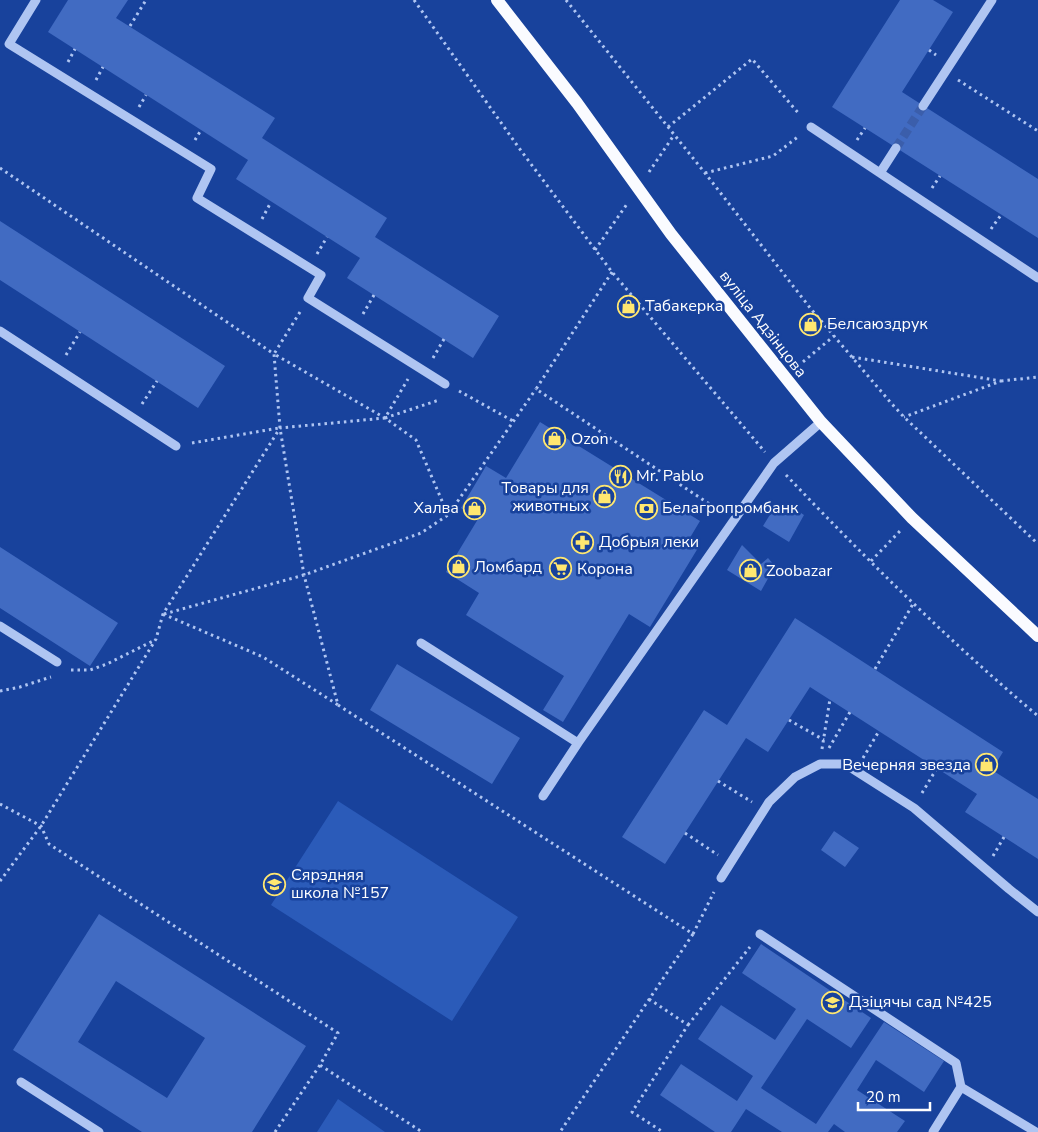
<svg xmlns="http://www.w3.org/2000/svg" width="1038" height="1132" font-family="'Nunito Sans',sans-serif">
  <rect width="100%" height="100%" fill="#18429c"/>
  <path fill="#2b5bb9" d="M338 801 518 917 452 1021 271 905Z
    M338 1099 385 1132H317Z"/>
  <path fill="#416bc2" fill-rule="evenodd" d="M68 0H128L116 18 275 118 262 138 387 218 375 237 499 316 473 358 347 278 360 258 236 179 248 160 48 32Z
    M900 0H933L953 12 902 92 1038 179V238L832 107Z
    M0 221 225 366 198 408 0 280Z
    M540 422 700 521 688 541 698 548 650 627 629 614 563 722 543 710 564 676 466 615 479 593 446 572 478 519 461 508 486 466 506 478Z
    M781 506 792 507 804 515 789 542 763 526 771 513Z
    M742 545 761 564 768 558 775 566 761 591 727 570Z
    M0 547 118 623 90 666 0 608Z
    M795 618 1003 752 992 770 1038 799V859L965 812 977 794 810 687 768 752 746 738 665 864 622 837 704 710 727 725Z
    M397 664 520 738 492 784 370 710Z
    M834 831 859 848 845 867 821 850Z
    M99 914 306 1046 252 1132H142L13 1050ZM116 981 205 1038 167 1098 78 1042Z
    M761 944 871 1018 851 1048 807 1019 761 1088 816 1124 884 1022 944 1061 924 1092 876 1060 857 1090 905 1121 897 1132H845L834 1124 828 1132H782L746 1109 731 1132H715L660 1095 681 1064 737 1101 753 1076 698 1039 721 1005 775 1040 796 1009 742 973Z"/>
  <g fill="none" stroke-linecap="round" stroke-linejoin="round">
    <path stroke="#3b5eab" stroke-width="9" stroke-dasharray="9 4.5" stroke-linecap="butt" d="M896 148 923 106"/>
    <path stroke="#afc5f2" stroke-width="3" stroke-dasharray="2.5 4" stroke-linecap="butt" d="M414 0 519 148 612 272 765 452
      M566 0 705 173 811 309 891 403 904 417 1038 544
      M130 26 146 0
      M929 50 936 55
      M68 62 75 49
      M96 80 103 67
      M958 80 1038 131
      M139 107 146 95
      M668 127 752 59 800 115
      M195 140 201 130
      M857 140 865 128
      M0 168 274 354 280 428 304 575 338 705 263 657 163 614
      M649 172 674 135
      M705 173 773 156 799 136
      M932 188 940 176
      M262 219 271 202
      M991 229 1001 215
      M595 250 627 204
      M317 254 327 237
      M612 272 536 389 720 511
      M300 312 274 354 385 418 416 440 448 515
      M363 314 374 295
      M66 355 80 332
      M852 357 1001 381 904 417
      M433 358 444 339
      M798 366 834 336
      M1001 381 1038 377
      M459 391 513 421
      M142 404 157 381
      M385 418 439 400
      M192 443 279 428
      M786 475C866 559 949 641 1038 716
      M871 561 900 531
      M164 614 304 575 421 533 448 515 536 389
      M875 669 913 604
      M71 670H90L107 664 155 640
      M0 691 20 687 51 677
      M338 705 693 934 560 1132
      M789 720 824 740
      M829 748 850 712
      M822 749 830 699
      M863 758 879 731
      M718 781 752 802
      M922 793 937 768
      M0 804 41 826 49 844 338 1033 320 1065 422 1132
      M685 833 718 855
      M993 856 1004 837
      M0 881 41 826 156 639 163 614 280 428 385 418 408 379
      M693 934 714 892
      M649 999 688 1025 632 1112 663 1132
      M688 1025 750 947
      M275 1132 320 1065"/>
    <path stroke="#afc5f2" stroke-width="9" d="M36 0 9 44 211 169 197 198 321 275 308 298 445 384
      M923 106 992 0
      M811 127 880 173
      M896 148 880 173 1038 278
      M0 331 176 446
      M0 626 57 662
      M421 643 578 743 774 463 821 422
      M543 796 578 743
      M721 878 769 802 795 777 820 764H845L914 808 1009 889 1038 912
      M760 934 956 1063 961 1087 933 1132
      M21 1082 99 1132
      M961 1087 1036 1132"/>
    <path stroke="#fafbff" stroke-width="12" d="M497 0 577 103 671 234 821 422 912 518 1038 636"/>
  </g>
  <defs>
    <symbol id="shop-ring" viewBox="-11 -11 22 22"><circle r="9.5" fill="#18429c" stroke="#ffe770" stroke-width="1.5"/><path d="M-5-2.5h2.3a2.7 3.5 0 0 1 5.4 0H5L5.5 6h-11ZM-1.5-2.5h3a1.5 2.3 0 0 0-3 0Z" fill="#ffe770"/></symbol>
    <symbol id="restaurant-ring" viewBox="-11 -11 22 22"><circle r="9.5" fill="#18429c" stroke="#ffe770" stroke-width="1.5"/><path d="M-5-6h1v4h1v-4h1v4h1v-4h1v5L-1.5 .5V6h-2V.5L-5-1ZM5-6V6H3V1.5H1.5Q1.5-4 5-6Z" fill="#ffe770"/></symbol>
    <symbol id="bank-ring" viewBox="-11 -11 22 22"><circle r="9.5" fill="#18429c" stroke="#ffe770" stroke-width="1.5"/><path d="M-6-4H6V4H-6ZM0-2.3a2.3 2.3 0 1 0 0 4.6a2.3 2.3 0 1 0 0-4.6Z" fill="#ffe770"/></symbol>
    <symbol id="pharmacy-ring" viewBox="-11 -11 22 22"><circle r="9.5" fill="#18429c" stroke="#ffe770" stroke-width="1.5"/><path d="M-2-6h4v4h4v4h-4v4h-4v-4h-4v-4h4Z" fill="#ffe770"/></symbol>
    <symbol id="supermarket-ring" viewBox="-11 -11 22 22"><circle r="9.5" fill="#18429c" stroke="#ffe770" stroke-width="1.5"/><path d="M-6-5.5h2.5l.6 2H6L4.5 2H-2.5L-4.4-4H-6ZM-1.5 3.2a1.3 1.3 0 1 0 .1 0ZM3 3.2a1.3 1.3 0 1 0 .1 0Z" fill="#ffe770"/></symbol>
    <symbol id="school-ring" viewBox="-11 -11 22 22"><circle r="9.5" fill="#18429c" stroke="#ffe770" stroke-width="1.5"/><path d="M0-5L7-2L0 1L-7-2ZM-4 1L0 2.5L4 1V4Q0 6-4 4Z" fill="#ffe770"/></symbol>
  </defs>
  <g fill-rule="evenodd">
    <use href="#shop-ring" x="616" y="294" width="25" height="25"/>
    <use href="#shop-ring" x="798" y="312" width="25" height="25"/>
    <use href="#shop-ring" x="542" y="426" width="25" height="25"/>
    <use href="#restaurant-ring" x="608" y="464" width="25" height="25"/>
    <use href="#shop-ring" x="592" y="484" width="25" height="25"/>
    <use href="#shop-ring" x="462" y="496" width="25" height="25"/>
    <use href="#bank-ring" x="634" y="496" width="25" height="25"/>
    <use href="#pharmacy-ring" x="570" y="530" width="25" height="25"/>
    <use href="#shop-ring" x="446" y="554" width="25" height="25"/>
    <use href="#supermarket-ring" x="548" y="556" width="25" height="25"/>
    <use href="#shop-ring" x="738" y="558" width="25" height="25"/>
    <use href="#shop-ring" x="974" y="752" width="25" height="25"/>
    <use href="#school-ring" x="262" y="872" width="25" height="25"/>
    <use href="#school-ring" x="820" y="990" width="25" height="25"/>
  </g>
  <g text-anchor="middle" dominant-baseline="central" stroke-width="5" stroke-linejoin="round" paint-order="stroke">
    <g font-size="16" fill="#fff" stroke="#18429c" text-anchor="start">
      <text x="645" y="306">Табакерка</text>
      <text x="827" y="324">Белсаюздрук</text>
      <text x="571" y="439">Ozon</text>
      <text x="636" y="476">Mr. Pablo</text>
      <text x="589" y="488" text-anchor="end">Товары для<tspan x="589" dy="18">животных</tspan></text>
      <text x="459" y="508" text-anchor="end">Халва</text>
      <text x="662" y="508">Белагропромбанк</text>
      <text x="599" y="542">Добрыя леки</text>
      <text x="474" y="567">Ломбард</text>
      <text x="577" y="569">Корона</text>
      <text x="766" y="571">Zoobazar</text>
      <text x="971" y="765" text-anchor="end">Вечерняя звезда</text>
      <text x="291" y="875">Сярэдняя<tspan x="291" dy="18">школа №157</tspan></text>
      <text x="849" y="1002">Дзіцячы сад №425</text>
    </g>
    <g font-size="16" fill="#fff" stroke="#18429c">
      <text transform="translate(763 324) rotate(52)">вуліца Адзінцова</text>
    </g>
  </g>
  <path d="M858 1102v8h72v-8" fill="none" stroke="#ffffff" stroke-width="2.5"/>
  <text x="866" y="1102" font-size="15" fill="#ffffff" stroke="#18429c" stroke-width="4" paint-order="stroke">20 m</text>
</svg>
